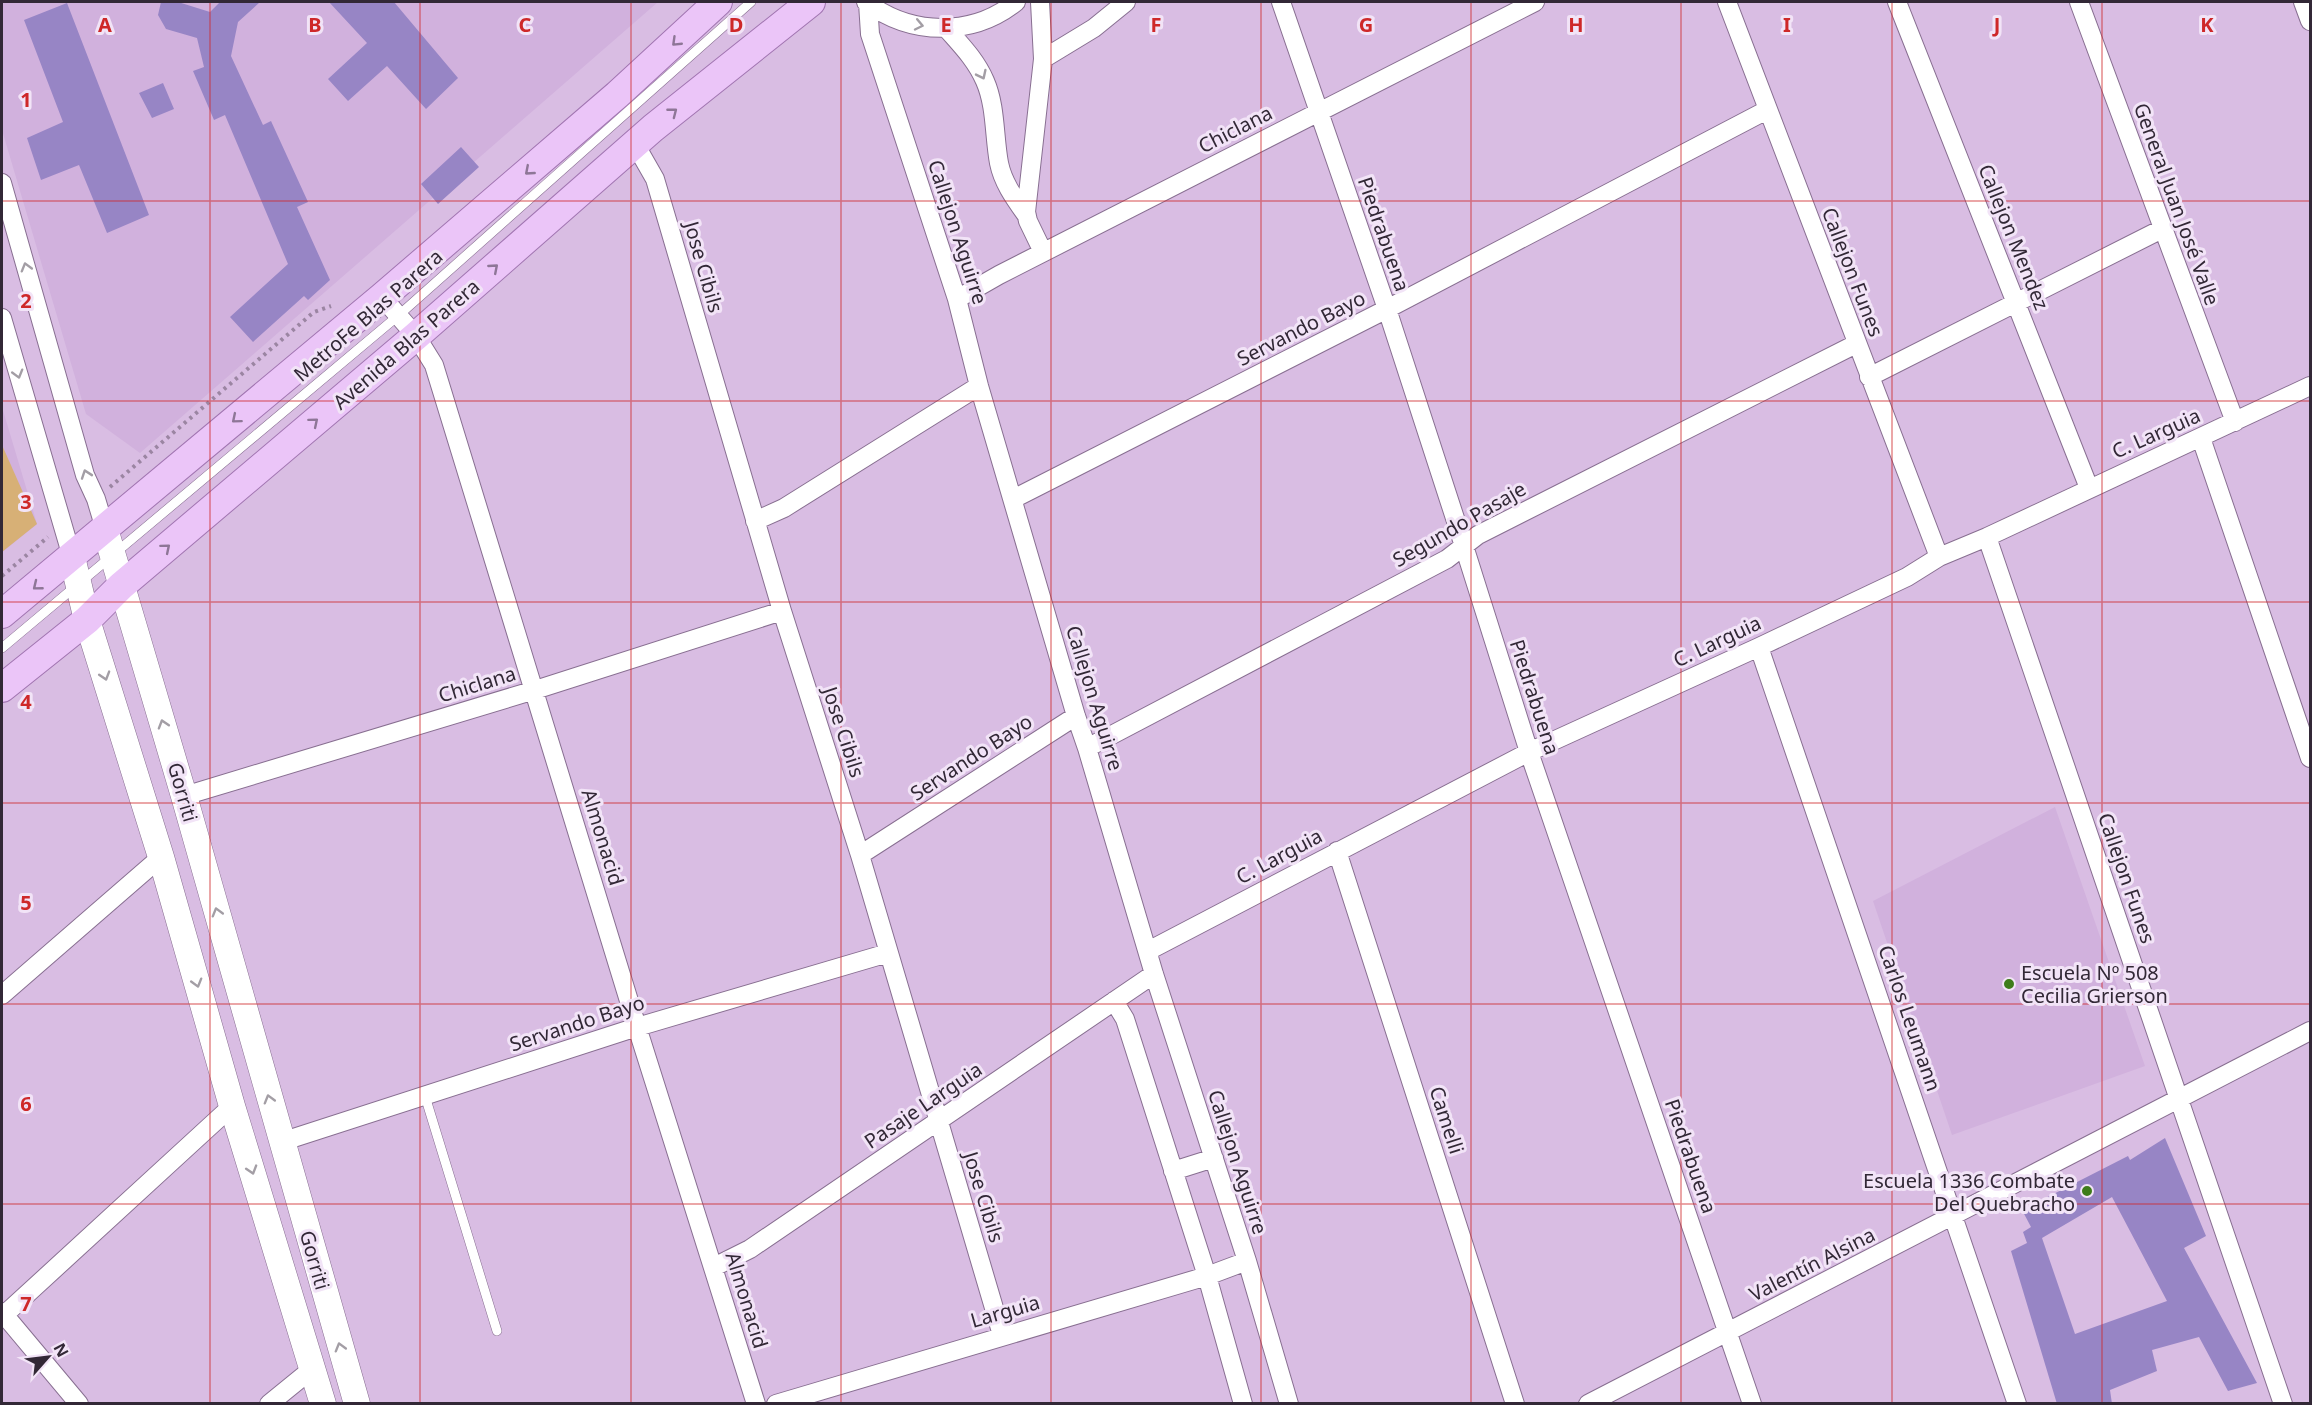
<svg xmlns="http://www.w3.org/2000/svg" width="2312" height="1405" font-family="'Noto Sans',sans-serif">
  <rect width="100%" height="100%" fill="#d9bde3"/>
  <path fill="#d1b1dd" d="M2 2H658L140 453 86 414 2 130Z
    M2 407 37 524 2 552Z
    M2055 807 2145 1066 1952 1135 1873 901Z"/>
  <path fill="#d7b076" d="M2 445 37 524 2 552Z"/>
  <path fill="#9785c5" fill-rule="evenodd" d="M161 2H178L210 12 220 2H260L238 22 231 56 263 125 271 121 308 202 297 207 330 280 308 300 304 296 253 342 230 317 288 264 225 115 214 120 193 71 204 67 197 38 166 29 158 15Z
    M329 2H394L458 78 426 109 387 66 348 101 328 79 367 43Z
    M67 3 149 215 107 233 79 165 41 180 27 138 63 122 24 20Z
    M163 83 174 109 152 118 139 93Z
    M461 147 479 167 438 204 421 184Z
    M2165 1138 2206 1236 2184 1248 2257 1383 2228 1391 2199 1337 2152 1350 2157 1371 2110 1390 2112 1404H2057L2011 1251 2027 1243 2023 1232 2031 1227 2022 1210 2128 1156 2130 1160ZM2112 1197 2167 1301 2075 1334 2042 1238Z"/>
  <g fill="none" stroke-linecap="round" stroke-linejoin="round">
    <defs>
      <path id="lane" d="M2 648 399 315 751 2
        M425 1096 497 1331"/>
      <path id="street" d="M866 2C911 36 972 37 1016 2
        M1040 2 1043 59 1026 212 1028 221 1043 252
        M1281 2 1387 309 1464 546 1529 752 1752 1404
        M1727 2 1939 557
        M1897 2 2089 488
        M2079 2 2235 422
        M2303 2 2310 21
        M868 3 870 34 957 299 979 386 1076 716 1087 748 1154 974 1247 1261 1289 1404
        M947 29C961 45 976 60 985 81 996 106 994 136 999 163 1003 183 1015 199 1027 216
        M1043 59 1094 28 1126 2
        M635 144 655 179 782 611 860 855 1002 1335
        M2 183 85 475 96 499 105 529
        M382 297 416 336 434 365 637 1027 756 1404
        M957 299 999 275 1535 2
        M2 318 72 557
        M1869 377 2162 229
        M2201 438 2310 758
        M1013 499 1387 309 1767 110
        M755 521 784 508 979 386
        M1987 537 2283 1404
        M1759 647 2017 1404
        M1087 748 1447 559 1478 535 1856 344
        M184 796 535 690 782 611
        M1337 851 1515 1404
        M860 855 1076 716
        M1148 951 1529 752 1759 647 1907 577 1939 557 1987 537 2310 386
        M2 995 161 857
        M1114 1001 1125 1019 1207 1276 1243 1404
        M281 1142 637 1027 888 953
        M1173 1171 1214 1158
        M714 1267 750 1249 1154 974
        M2 1312 79 1404
        M2 1317 232 1106
        M269 1404 312 1369
        M776 1404 1207 1276 1247 1261
        M1588 1404 2310 1031"/>
      <path id="secondary" d="M105 529 184 796 357 1404
        M72 557 87 620 161 857 232 1106 323 1404"/>
      <path id="primary" d="M2 614 382 297 617 95 718 2
        M2 688 87 620 121 586 416 336 653 128 811 2"/>
    </defs>
    <use href="#lane" stroke="#886f91" stroke-width="10"/>
    <use href="#street" stroke="#886f91" stroke-width="20"/>
    <use href="#secondary" stroke="#886f91" stroke-width="27"/>
    <use href="#primary" stroke="#a175b1" stroke-width="30"/>
    <path stroke="#9b85a2" stroke-width="4" stroke-dasharray="3 4.5" stroke-linecap="butt" d="M110 487 314 312 331 306
      M2 576 48 537"/>
    <use href="#lane" stroke="#fff" stroke-width="9"/>
    <use href="#street" stroke="#fff" stroke-width="18"/>
    <use href="#secondary" stroke="#fff" stroke-width="26"/>
    <use href="#primary" stroke="#ebc5f8" stroke-width="28"/>
  </g>
  <defs><path id="oneway-chevron" d="M-2-3.5L2.5 0L-2 3.5" fill="none" stroke-width="1.6" stroke-linecap="round" stroke-linejoin="round" transform="scale(1.5)"/></defs>
  <g stroke="#a39ea5">
    <use href="#oneway-chevron" transform="translate(919 25) rotate(12)"/>
    <use href="#oneway-chevron" transform="translate(982 75) rotate(64)"/>
    <use href="#oneway-chevron" transform="translate(26 267) rotate(-106)"/>
    <use href="#oneway-chevron" transform="translate(18 374) rotate(74)"/>
    <use href="#oneway-chevron" transform="translate(86 474) rotate(-109)"/>
    <use href="#oneway-chevron" transform="translate(105 676) rotate(73)"/>
    <use href="#oneway-chevron" transform="translate(163 724) rotate(-107)"/>
    <use href="#oneway-chevron" transform="translate(217 912) rotate(-106)"/>
    <use href="#oneway-chevron" transform="translate(197 983) rotate(74)"/>
    <use href="#oneway-chevron" transform="translate(269 1099) rotate(-106)"/>
    <use href="#oneway-chevron" transform="translate(252 1170) rotate(73)"/>
    <use href="#oneway-chevron" transform="translate(340 1347) rotate(-106)"/>
  </g>
  <g stroke="#8e7697">
    <use href="#oneway-chevron" transform="translate(676 42) rotate(136)"/>
    <use href="#oneway-chevron" transform="translate(673 112) rotate(-38)"/>
    <use href="#oneway-chevron" transform="translate(529 171) rotate(139)"/>
    <use href="#oneway-chevron" transform="translate(494 268) rotate(-41)"/>
    <use href="#oneway-chevron" transform="translate(236 419) rotate(140)"/>
    <use href="#oneway-chevron" transform="translate(314 422) rotate(-40)"/>
    <use href="#oneway-chevron" transform="translate(166 548) rotate(-40)"/>
    <use href="#oneway-chevron" transform="translate(37 586) rotate(141)"/>
  </g>
  <path fill="none" stroke="#ce2829" stroke-width="1.5" stroke-opacity="0.55" d="M210 2V1404M420 2V1404M631 2V1404M841 2V1404M1051 2V1404M1261 2V1404M1471 2V1404M1681 2V1404M1892 2V1404M2102 2V1404M2 201H2310M2 401H2310M2 602H2310M2 803H2310M2 1004H2310M2 1204H2310"/>
  <g fill="#3e7c1a" stroke="#f2e4f7" stroke-width="2">
    <circle cx="2009" cy="984" r="6"/>
    <circle cx="2087" cy="1191" r="6"/>
  </g>
  <g text-anchor="middle" dominant-baseline="central" stroke-width="6" stroke-linejoin="round" paint-order="stroke">
    <g font-size="20" fill="#322836" stroke="#f2e4f7">
      <text transform="translate(1235 129) rotate(-27)">Chiclana</text>
      <text transform="translate(2177 204) rotate(70)">General Juan José Valle</text>
      <text transform="translate(958 232) rotate(72)">Callejon Aguirre</text>
      <text transform="translate(1384 234) rotate(71)">Piedrabuena</text>
      <text transform="translate(2014 237) rotate(68)">Callejon Mendez</text>
      <text transform="translate(704 267) rotate(74)">Jose Cibils</text>
      <text transform="translate(1853 272) rotate(69)">Callejon Funes</text>
      <text transform="translate(368 315) rotate(-41)">MetroFe Blas Parera</text>
      <text transform="translate(1301 328) rotate(-27)">Servando Bayo</text>
      <text transform="translate(406 344) rotate(-41)">Avenida Blas Parera</text>
      <text transform="translate(2156 433) rotate(-24)">C. Larguia</text>
      <text transform="translate(1459 524) rotate(-30)">Segundo Pasaje</text>
      <text transform="translate(1717 641) rotate(-25)">C. Larguia</text>
      <text transform="translate(477 684) rotate(-17)">Chiclana</text>
      <text transform="translate(1535 697) rotate(72)">Piedrabuena</text>
      <text transform="translate(1095 698) rotate(73)">Callejon Aguirre</text>
      <text transform="translate(844 732) rotate(72)">Jose Cibils</text>
      <text transform="translate(971 757) rotate(-33)">Servando Bayo</text>
      <text transform="translate(183 792) rotate(74)">Gorriti</text>
      <text transform="translate(603 837) rotate(73)">Almonacid</text>
      <text transform="translate(1279 856) rotate(-28)">C. Larguia</text>
      <text transform="translate(2127 878) rotate(71)">Callejon Funes</text>
      <text transform="translate(1910 1018) rotate(71)">Carlos Leumann</text>
      <text transform="translate(577 1023) rotate(-18)">Servando Bayo</text>
      <text transform="translate(923 1105) rotate(-34)">Pasaje Larguia</text>
      <text transform="translate(1447 1120) rotate(72)">Camelli</text>
      <text transform="translate(1691 1156) rotate(71)">Piedrabuena</text>
      <text transform="translate(1238 1162) rotate(72)">Callejon Aguirre</text>
      <text transform="translate(984 1197) rotate(73)">Jose Cibils</text>
      <text transform="translate(315 1260) rotate(74)">Gorriti</text>
      <text transform="translate(1812 1264) rotate(-27)">Valentín Alsina</text>
      <text transform="translate(747 1300) rotate(73)">Almonacid</text>
      <text transform="translate(1005 1311) rotate(-16)">Larguia</text>
    </g>
    <g font-size="20" fill="#322836" stroke="#f2e4f7" text-anchor="start">
      <text x="2021" y="972">Escuela Nº 508<tspan x="2021" dy="23">Cecilia Grierson</tspan></text>
      <text x="2075" y="1180" text-anchor="end">Escuela 1336 Combate<tspan x="2075" dy="23">Del Quebracho</tspan></text>
    </g>
  </g>
  <g font-size="20" text-anchor="middle" font-weight="bold" fill="#ce2829" stroke="#f2e4f7" stroke-width="6" stroke-linejoin="round" paint-order="stroke">
    <text x="105" y="32">A</text>
    <text x="315" y="32">B</text>
    <text x="525" y="32">C</text>
    <text x="736" y="32">D</text>
    <text x="946" y="32">E</text>
    <text x="1156" y="32">F</text>
    <text x="1366" y="32">G</text>
    <text x="1576" y="32">H</text>
    <text x="1787" y="32">I</text>
    <text x="1997" y="32">J</text>
    <text x="2207" y="32">K</text>
    <text x="26" y="107">1</text>
    <text x="26" y="308">2</text>
    <text x="26" y="509">3</text>
    <text x="26" y="709">4</text>
    <text x="26" y="910">5</text>
    <text x="26" y="1111">6</text>
    <text x="26" y="1311">7</text>
  </g>
  <rect width="2312" height="1405" fill="none" stroke="#322836" stroke-width="6"/>
  <g transform="translate(48 1357) rotate(62)" stroke="#f2e4f7" stroke-width="4.5" paint-order="stroke">
  <path d="M0-4.5L10 22L0 15L-10 22Z" fill="#322836"/>
  <text y="-9" font-size="16" font-weight="bold" text-anchor="middle" fill="#322836">N</text>
  </g>
</svg>
